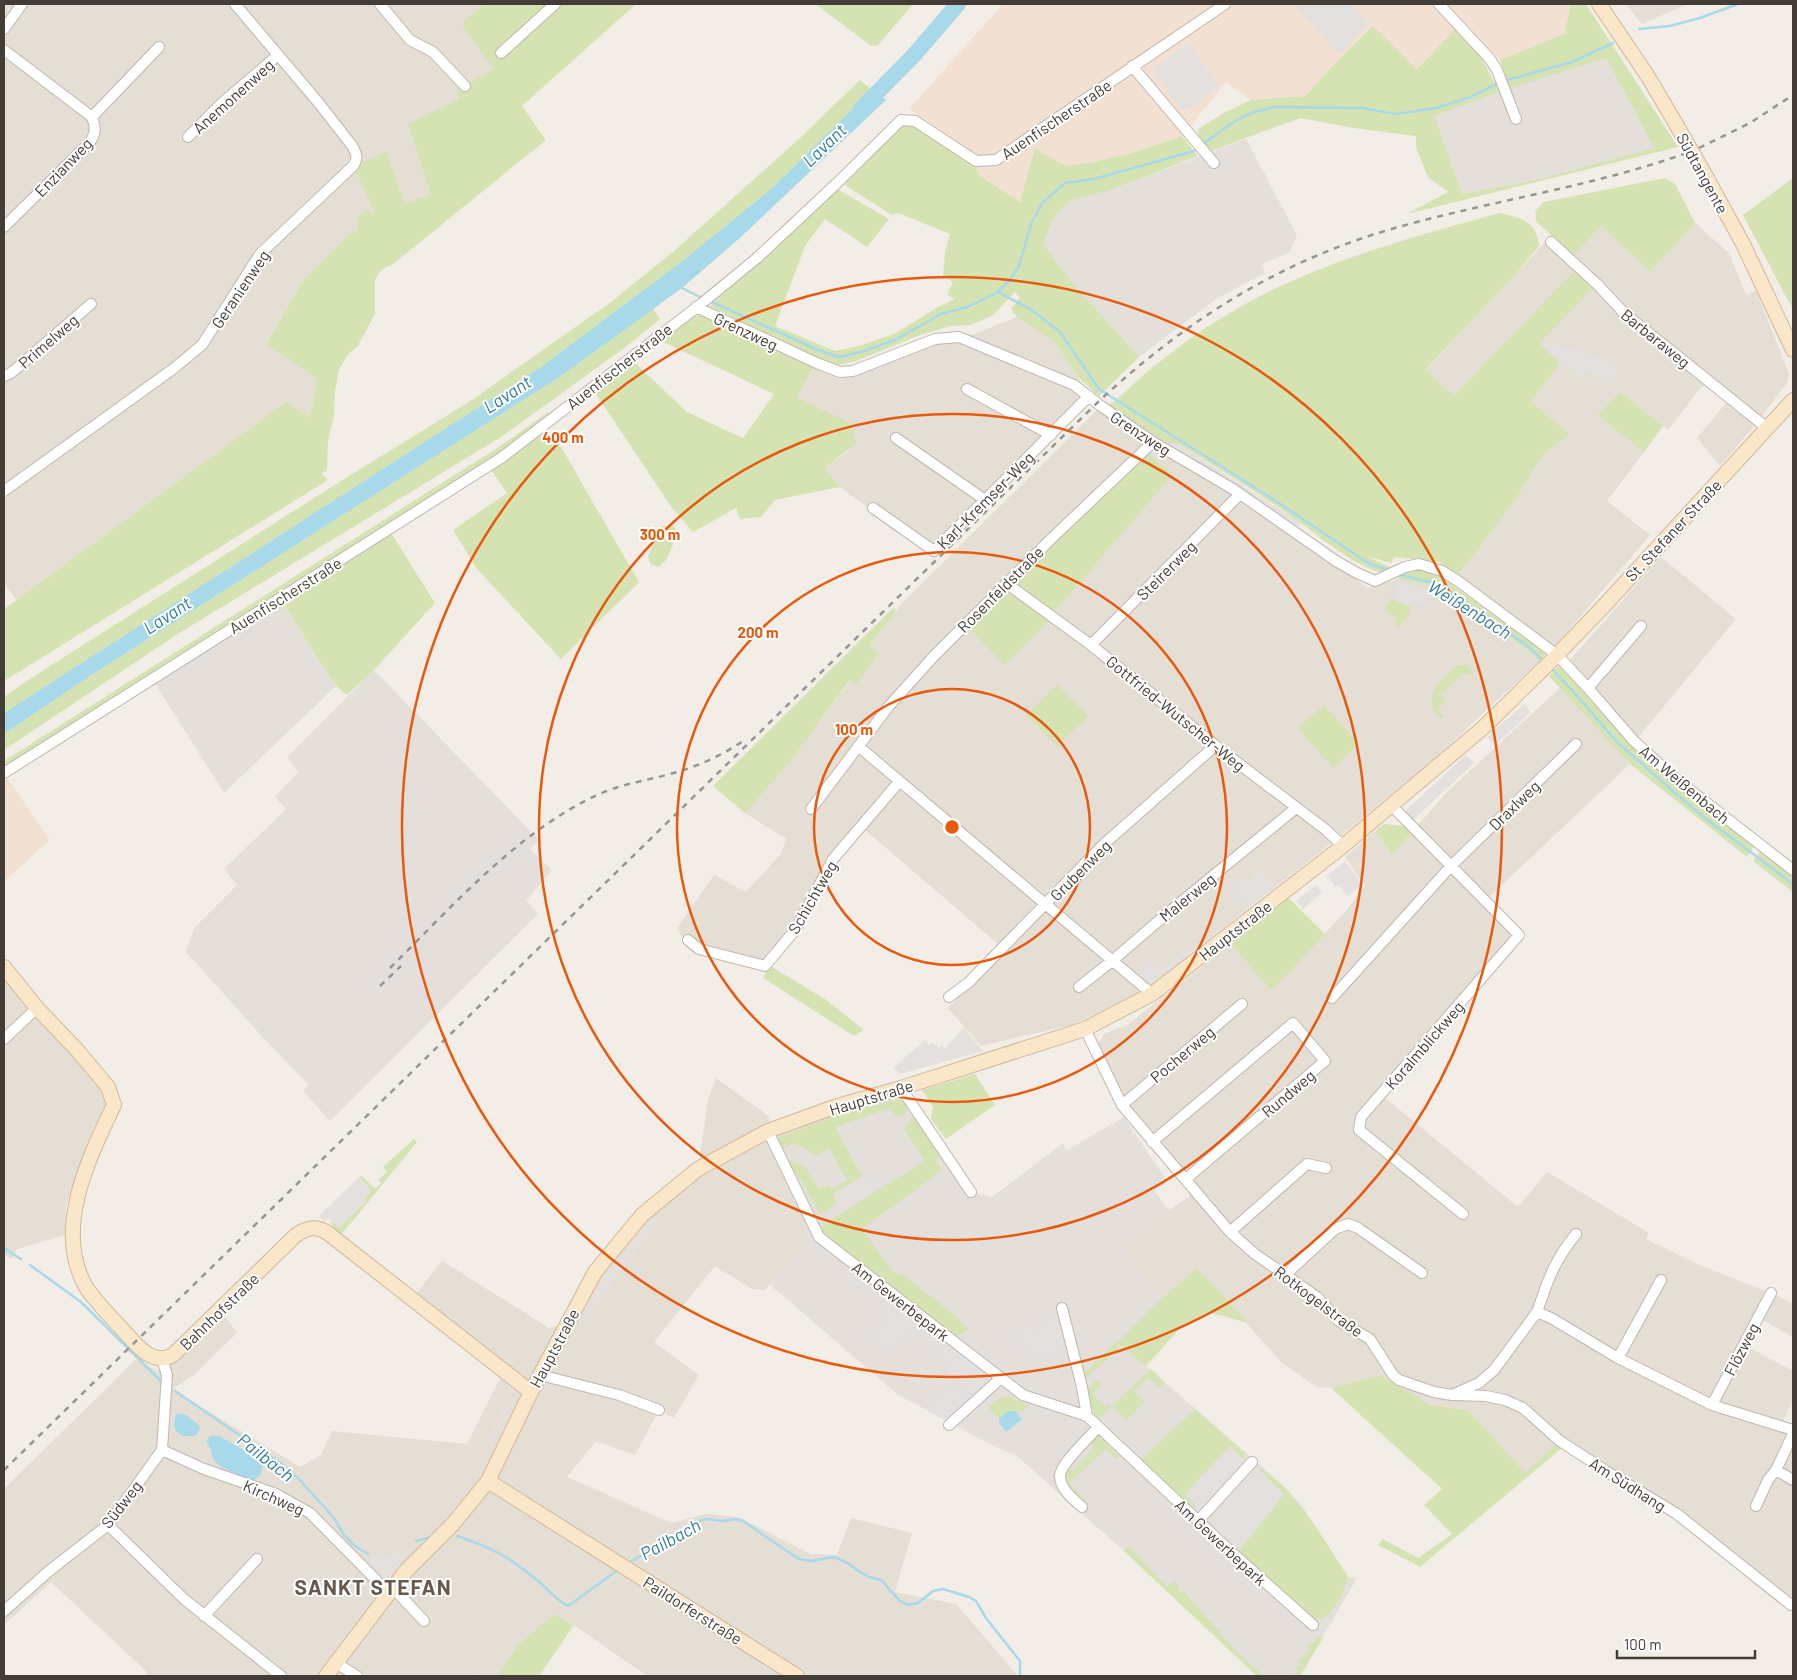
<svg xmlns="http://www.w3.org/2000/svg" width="1797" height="1680" font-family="Barlow,sans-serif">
  <rect width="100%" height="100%" fill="#f2ede6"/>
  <path fill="#e5ded5" d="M4 4H484L461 24 495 69 483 75 459 99 409 124 432 195 377 215 358 239 354 231 302 282 266 343 317 379 310 417 286 402 16 600 4 583Z
    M1626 4H1688L1642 24Z
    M1695 223 1729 253 1746 295 1756 291 1789 373 1787 383 1755 425 1720 466 1697 438 1727 402 1708 385 1701 387 1668 430 1620 392 1597 415 1644 452 1607 501 1650 535 1555 646 1519 623 1458 575 1514 502 1544 454 1570 434 1531 402 1560 363 1522 326 1455 395 1442 387 1426 370 1551 236 1573 255 1601 224 1650 272Z
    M1017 317 1053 340 1079 378 1085 397 934 545 922 547 840 487 825 468 848 451 797 398 813 367 840 378 943 341 972 335Z
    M1097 410 1242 499 1368 588 1399 579 1433 586 1526 649 1539 661 1433 760 1339 837 1142 991 1075 1024 981 1046 948 1008 1005 950 858 824 794 927 765 962 684 940 677 928 714 875 746 892 781 854 786 839 745 813 789 763 811 733 851 680 870 647 901 604Z
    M1661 557 1736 619 1636 740 1570 660Z
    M1561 687 1630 764 1488 898 1525 934 1384 1097 1518 1207 1547 1172 1649 1233 1646 1239 1697 1264 1771 1293 1793 1304V1337L1762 1320 1748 1347 1793 1371V1400L1783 1421 1793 1425V1606L1790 1611 1675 1517 1558 1444 1525 1473 1468 1410 1430 1405 1380 1375 1331 1388 1317 1387 1282 1363 1197 1268 1160 1300 1122 1244 1198 1190 1128 1106 1098 1044 1104 1034 1127 1025 1231 944 1271 991 1345 912 1365 886 1345 857 1375 831 1392 855 1446 793Z
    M4 977 98 1084 107 1100V1109L66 1204 65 1235 17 1249 12 1259 4 1255Z
    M716 1078 770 1117 768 1131 814 1235 765 1290 752 1289 715 1266 654 1342 699 1375 674 1418 659 1410 635 1455 596 1441 567 1477 671 1523 706 1514 738 1517 811 1554 837 1555 851 1518 912 1533 895 1592 956 1604 1018 1676H647L574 1625 554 1614 518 1645 498 1676H479L477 1674 475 1676H147V1672L51 1582 4 1625V1489L136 1359 158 1371 226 1317 237 1333 194 1375 175 1387V1391L300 1467 321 1455 332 1431 467 1444 500 1378 408 1304 442 1261 549 1328 567 1324 642 1215 698 1169 708 1099Z"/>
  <path fill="#f2e0d3" d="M1003 4H1571L1564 34 1500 60 1463 21 1417 69 1372 26 1342 56 1305 96 1251 100 1226 82 1182 136 1128 154 1093 162 1065 166 1020 202 980 176 975 166 977 155 909 109Z
    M7 778 50 840 4 881V781Z"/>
  <path fill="#e4dfdb" d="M1606 58 1654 148 1535 180 1462 194 1435 116 1522 83Z
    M1246 139 1297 235 1289 253 1261 264 1265 273 1218 298 1139 357 1076 287 1043 244 1055 215 1069 201 1108 191Z
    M282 602 336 686 224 793 154 682Z
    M374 670 539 840 530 849 552 870 526 901 538 914 330 1121 303 1091 309 1085 268 1043 186 952 194 928 237 885 224 869 286 809 275 797 298 772 287 757Z
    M904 1093 971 1192 992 1197 1063 1143 1066 1151 1124 1117 1167 1181 1155 1191 1169 1211 1122 1244 1160 1300 1118 1343 1146 1366 1267 1471 1302 1506 1348 1577 1357 1578 1300 1676H1257L1124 1551 1018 1457 978 1438 897 1394 770 1285 814 1235 772 1137 803 1125Z"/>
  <path fill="#d5e3b2" d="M484 4H636L522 106 546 140 393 264 381 270 375 280V314L357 347 348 354 339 370 335 392 334 416 328 440 327 471 321 473 328 480 4 681V609L286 402 310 417 317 379 266 344 302 282 354 230 358 237 357 220 365 210 376 215 356 172 363 162 386 152 405 204 431 195 408 124 459 99 456 90 494 69 461 24Z
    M816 4H913L878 45 871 46Z
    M1571 4H1586L1678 147 1407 214 1448 192 1428 177 1416 147V136L1353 128 1301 118 1264 131 1212 151 1199 139 1198 129 1222 114 1251 100 1305 96 1342 56 1373 26 1417 69 1455 29 1481 57 1499 92 1435 116 1462 194 1535 180 1654 148 1606 58 1510 88 1500 60 1564 34Z
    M860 80 872 90 771 189 680 263 541 367 4 713V697L28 680 325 491 472 400 611 302 674 251 800 138Z
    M903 125H912L975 166 980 176 1020 202 1035 148 1065 166 1093 162 1128 154 1182 136 1198 156 1108 191 1069 201 1055 215 1043 244 1076 287 1139 357 1099 396 1079 378 1053 340 1017 317 1011 309 1020 298 1015 292 993 315 971 325 950 326 920 335 856 361 838 365 814 357 710 306 837 189 889 219 867 247 825 219 805 246 775 326 835 351 859 346 894 334 938 307 955 299 947 295 953 282 943 276 945 252 950 234 898 213 892 215 846 186V180Z
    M1665 178 1675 184 1695 223 1650 272 1601 225 1573 256 1536 221 1535 211 1544 202Z
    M1793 178V310L1743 215Z
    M1500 213C1521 218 1537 221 1539 246L1512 278 1426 369 1442 387 1455 395 1576 269 1594 287 1539 343 1560 363 1531 402 1570 434 1544 454 1514 502 1458 575 1439 562 1395 557 1391 563 1366 556 1392 568 1382 573C1348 563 1320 536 1291 516 1254 490 1216 467 1177 443H1166L1109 405C1125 394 1137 379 1152 368 1169 354 1186 341 1204 329 1293 269 1397 241 1500 213Z
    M653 308 660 319 627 346 501 437 176 635 4 750V734L85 679 561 376Z
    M694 316H704L813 367 797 398 853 424 856 443 825 468 840 487 775 500 761 517 740 519 736 508 693 532 672 508 594 391 634 362 687 412 743 438 774 394 661 341Z
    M1620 392 1663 426 1644 452 1597 415Z
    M548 412 549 414 504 450 4 767V761L505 443Z
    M541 432 561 447 639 582 561 659 477 569 453 530 507 493 492 471Z
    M1146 453 1173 474 1053 613 1018 586V578Z
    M661 526H673L678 532 667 559 659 567 651 565 648 557Z
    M391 533 435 603 374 670 347 695 336 686 282 602Z
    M1410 570H1426L1437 574 1546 653 1539 661 1526 649 1433 586 1399 579V575Z
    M1001 593H1011L1050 620 1005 665 967 626Z
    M1392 596 1395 597V601L1411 606 1406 619 1398 627 1394 623 1397 620 1385 608Z
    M894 607 896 611 870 646 878 653 859 680 856 684 850 680 789 763 745 813 713 786Z
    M1458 665H1467L1472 669 1473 673 1469 675 1464 672 1441 694 1446 700 1438 709 1444 716 1441 719C1419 697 1440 680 1458 665Z
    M1560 665 1571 676 1588 698 1632 745 1668 779 1748 840 1753 847 1747 857 1630 764 1549 676Z
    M1057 685 1088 716 1057 746 1026 715Z
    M1324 705 1359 744 1333 768 1298 728Z
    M1384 824 1403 826 1411 833 1392 855 1375 831Z
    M1760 852 1793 876V892L1753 861Z
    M1289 898 1325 934 1271 991 1231 944Z
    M769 965 825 999 864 1030 854 1036 763 978Z
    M975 1074 995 1105 946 1139 931 1119 933 1107 922 1090Z
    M898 1099 905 1104 907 1112 903 1116 897 1117 890 1108 835 1127 862 1176 833 1194 838 1203 820 1215 805 1187 786 1158 805 1167 819 1189 829 1185 832 1189 847 1180 829 1149 815 1155 794 1143 785 1149 781 1146 778 1137 830 1118Z
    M913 1117 941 1155 935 1159 942 1170 862 1229 895 1274H902L953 1314 968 1329 957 1337 829 1240 819 1229 843 1212 925 1161 904 1128Z
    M414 1139 417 1142 342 1234H340L329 1222 335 1223 340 1227 366 1200 364 1198 371 1191 359 1177 362 1176 375 1189 381 1183 378 1180 387 1172 383 1167Z
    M1197 1268 1248 1323 1208 1312 1183 1325 1146 1366 1117 1343 1160 1300Z
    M1115 1343 1120 1348 1085 1379 1084 1373Z
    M1151 1369 1165 1382 1160 1388 1149 1377 1134 1391 1144 1402 1127 1420 1112 1406 1097 1420 1086 1390 1097 1380 1102 1385 1093 1394 1105 1407 1109 1403 1112 1406Z
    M1380 1375 1430 1405 1468 1410 1525 1473 1557 1444 1563 1447 1420 1567 1378 1545 1383 1539 1418 1558 1452 1534 1424 1505 1442 1489 1331 1388Z
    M1009 1396 1029 1406 1018 1414C1010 1408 1005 1414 999 1419L988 1407 999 1398Z
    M1195 1409 1245 1453 1244 1460 1230 1446 1185 1494 1197 1506 1192 1507 1140 1461Z
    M1098 1434 1119 1457 1116 1459 1106 1449 1069 1483 1087 1502 1082 1503C1070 1489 1063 1486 1067 1467L1073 1471 1094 1448 1090 1442Z
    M1257 1468C1290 1478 1329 1548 1348 1577 1345 1590 1333 1618 1318 1619 1315 1619 1312 1618 1310 1617L1238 1552 1284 1494Z
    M1129 1546 1167 1587 1174 1581 1180 1588 1179 1590 1182 1594 1184 1592 1238 1653 1264 1676H1257L1124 1551Z
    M554 1614 574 1625 539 1676H498L518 1645Z
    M1324 1636 1300 1676H1293L1297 1672 1295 1670 1301 1664 1298 1661 1310 1650 1307 1647 1316 1639Z"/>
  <path fill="#e3e0de" d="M1292 4H1351L1370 24 1339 54Z
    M1188 44 1219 85 1184 112 1152 69Z
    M1539 343 1567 347 1623 366 1607 385 1590 370 1583 376 1580 375 1560 363Z
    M1166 443H1177L1301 523 1297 528Z
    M1398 581 1434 593 1429 608 1412 603 1411 606 1392 600Z
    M1524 704 1531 712 1495 745 1487 737Z
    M1466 755 1474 763 1411 822 1403 813Z
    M1345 861 1362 884 1347 897 1339 885 1336 887 1327 876Z
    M1258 868 1274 888 1248 907 1242 899 1235 904 1230 897 1237 891 1232 884 1242 876 1249 884 1255 879 1251 873Z
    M1316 885 1322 893 1303 909 1296 901Z
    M1184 948 1190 956 1151 986 1138 972 1151 960 1160 970Z
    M964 1028 983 1051 900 1074 894 1067 925 1040 929 1045 933 1042 939 1048 942 1045 945 1048Z
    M862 1176 873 1194 843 1212 833 1194Z
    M359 1177 372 1191 364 1198 367 1201 339 1227 328 1218 324 1221 319 1216Z
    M655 1216 659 1220 587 1317 581 1314 605 1276Z
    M901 1301 999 1376 947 1421 931 1412 949 1387 964 1398 971 1390 948 1371 954 1364 941 1354 944 1350 912 1323 892 1349 875 1335Z
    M1056 1318 1060 1342 1041 1358 1017 1340 1030 1329 1034 1334Z
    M504 1405 509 1407 491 1446 486 1444Z
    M1230 1446 1244 1460 1242 1466 1205 1507 1200 1503 1197 1506 1185 1494Z
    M1257 1468 1284 1494 1238 1552 1216 1531 1220 1526 1215 1521 1218 1518 1213 1513 1250 1469Z
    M414 1546 387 1578 371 1563V1559L389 1556Z"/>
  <path fill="#a7d9ea" d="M872 90 886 100 742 236 682 288 561 376 85 679 4 734V713L541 367 680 263 771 189Z
    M1008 1411H1015L1022 1419 1006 1432 999 1423V1419Z
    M177 1413 186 1415 200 1426 197 1435C180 1440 169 1430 177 1413Z
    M210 1436H219L261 1460 263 1465 260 1476 254 1480C243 1477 220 1469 214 1460 211 1454 211 1447 206 1441Z"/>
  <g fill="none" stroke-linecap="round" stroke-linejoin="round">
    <path stroke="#a7d9ea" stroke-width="2.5" d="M1639 29 1670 26 1700 18 1738 4
      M1504 81 1572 62 1613 43
      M1203 144 1232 123 1251 113 1275 107 1361 108 1397 114 1436 108 1468 98 1499 83
      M680 287 702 298
      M998 292 1032 310 1060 332 1099 389 1273 499 1368 563 1390 571
      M710 301 818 350 840 357 861 352 895 340 941 314 970 306 998 292 1009 281 1019 266 1031 224 1042 203 1065 183 1094 179 1194 151 1199 148
      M1397 574 1434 583 1469 605 1529 647 1543 661
      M1551 668 1571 689 1618 743 1667 786 1701 815 1793 884
      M4 1248 21 1259
      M30 1265 81 1302 160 1380
      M175 1391 279 1462 299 1479 334 1518 344 1535 355 1546 368 1554
      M457 1536C491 1547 511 1558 538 1581 549 1590 556 1600 568 1606L618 1570
      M416 1541 427 1538
      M632 1561 673 1538 693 1523 706 1519 723 1521 735 1519 743 1521 799 1559 811 1561 834 1557 848 1563 857 1570 869 1577 881 1580 900 1601 908 1605 918 1603 933 1591 943 1589 969 1597 976 1601 986 1618 1020 1661V1676"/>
    <path stroke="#a7d9ea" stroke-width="16" d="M861 109 914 55 958 4"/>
    <defs>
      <path id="street" d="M380 4 410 40 433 52 465 86
        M1439 4 1490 59 1497 70 1516 119
        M4 29 22 4
        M4 50 92 117C96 128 96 134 89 143L4 227
        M501 53 555 4
        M1132 66 1214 163
        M92 117 159 47
        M188 137 222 103 278 55
        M1551 242 1598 285 1624 313 1767 428
        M696 307 819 364 840 372 853 371 935 339 959 337 1074 385 1101 406 1153 442 1233 489 1336 561 1357 573 1375 581 1405 567 1419 564 1442 571 1458 581 1557 655 1588 688 1633 740 1676 779 1793 870
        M4 376 11 373 91 304
        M967 389 1051 435
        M896 438 985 500
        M4 491 173 369 202 345 260 254 353 166C358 159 357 155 353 147L318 102 235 4
        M873 508 934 551 1089 396
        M1006 583 1091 645 1221 750 1326 830 1343 846
        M1091 645 1240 494
        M1588 688 1641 626
        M858 746 1152 994
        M4 773 501 458 701 304 757 258 836 184 901 120 915 121 976 161 996 160 1225 4
        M1391 805 1519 935 1361 1117 1359 1130 1463 1214
        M811 809 889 706 934 656 1050 540 1153 442
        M688 940 699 949 765 966 796 929 833 859 899 782
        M1079 987 1112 961 1170 911 1296 808
        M949 997 969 982 1104 844 1215 746
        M1332 998 1451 866 1576 744
        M1085 1029 1122 1105 1230 1232 1255 1254 1317 1297 1339 1321 1370 1339 1393 1375 1399 1380 1434 1392 1452 1395 1479 1383 1494 1370 1537 1312 1551 1318 1618 1358 1712 1405 1793 1430
        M4 1039 37 1008
        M901 1088 971 1192
        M1122 1105 1242 1004
        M768 1131 819 1237 1023 1395 1087 1416
        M1152 1142 1293 1023 1325 1061 1186 1179
        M1230 1232 1307 1164 1326 1168
        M1284 1276 1335 1229 1348 1224 1358 1228 1422 1273
        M1062 1308 1082 1387 1087 1416 1227 1548 1313 1625
        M1537 1312C1548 1280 1554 1261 1576 1234
        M1618 1358 1661 1280
        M540 1375 619 1395 659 1410
        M1454 1395 1486 1396 1505 1400 1523 1408 1560 1441 1606 1471 1677 1514 1791 1605
        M1712 1405 1771 1293
        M949 1425 1001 1378
        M1793 1434 1776 1470 1793 1480
        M162 1450 204 1469 276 1494 310 1513 389 1593
        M1756 1506 1768 1480 1776 1470
        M1082 1507C1073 1499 1060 1489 1060 1476 1060 1464 1090 1437 1098 1427
        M1198 1521 1252 1462
        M108 1525 184 1599 281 1676
        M393 1588 424 1621
        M4 1611 49 1571 108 1525 162 1450 167 1375 162 1359
        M204 1616 257 1559
        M336 1663 357 1676"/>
      <path id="secondary" d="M1599 4 1647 75 1676 124
        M1708 180 1743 244 1793 350
        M4 967 37 1008 78 1051 108 1087 114 1105C89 1158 53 1229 86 1287 96 1303 118 1324 131 1339 142 1351 156 1365 173 1355L295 1236C307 1227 317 1225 329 1234L531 1392
        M488 1481 797 1676
        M326 1676 393 1588 406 1571 453 1524 488 1481 531 1392 595 1272 642 1215 698 1169 768 1131 834 1107 901 1088 1085 1029 1152 994 1343 846 1484 727 1553 659 1602 608 1793 400"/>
    </defs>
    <use href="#street" stroke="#bfb6ad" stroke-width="12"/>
    <use href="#secondary" stroke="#ceb899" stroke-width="16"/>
    <use href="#street" stroke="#fff" stroke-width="10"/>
    <use href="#secondary" stroke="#fae6c8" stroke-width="14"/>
    <path stroke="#959595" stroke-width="2.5" stroke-dasharray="6 6" stroke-linecap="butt" d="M1699 148 1750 123 1793 95
      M390 968C453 906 516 833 597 795 621 784 645 781 670 774 697 767 723 755 746 739
      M380 986 401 966
      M4 1470 1097 403C1185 321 1279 261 1395 228 1490 201 1590 187 1684 154"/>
    <defs>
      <path id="secondary-bridge" d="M1676 124 1708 180"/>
    </defs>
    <use href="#secondary-bridge" stroke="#ceb899" stroke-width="16" stroke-linecap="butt"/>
    <use href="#secondary-bridge" stroke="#fae6c8" stroke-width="14"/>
  </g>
  <g fill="none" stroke="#e8590c" stroke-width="2.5">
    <circle cx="952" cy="827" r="138"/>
    <circle cx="952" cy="827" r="275"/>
    <circle cx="952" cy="827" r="413"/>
    <circle cx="952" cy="827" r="550"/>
  </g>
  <g text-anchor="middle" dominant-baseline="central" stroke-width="4" stroke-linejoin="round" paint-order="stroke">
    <g font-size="16" fill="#443c36" stroke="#fff">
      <text transform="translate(233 96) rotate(-42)">Anemonenweg</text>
      <text transform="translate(1056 119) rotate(-34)">Auenfischerstraße</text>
      <text transform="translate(63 167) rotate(-46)">Enzianweg</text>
      <text transform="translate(1703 173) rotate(61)">Südtangente</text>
      <text transform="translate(240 289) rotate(-56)">Geranienweg</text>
      <text transform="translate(746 331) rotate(25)">Grenzweg</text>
      <text transform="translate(1656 338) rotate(39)">Barbaraweg</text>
      <text transform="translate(48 341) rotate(-41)">Primelweg</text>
      <text transform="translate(619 366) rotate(-38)">Auenfischerstraße</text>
      <text transform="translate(1141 433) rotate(33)">Grenzweg</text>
      <text transform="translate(985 500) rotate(-45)">Karl-Kremser-Weg</text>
      <text transform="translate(1673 530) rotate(-47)">St. Stefaner Straße</text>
      <text transform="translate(1166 570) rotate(-45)">Steirerweg</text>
      <text transform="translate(1000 589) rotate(-45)">Rosenfeldstraße</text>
      <text transform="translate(285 595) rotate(-32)">Auenfischerstraße</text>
      <text transform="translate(1176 713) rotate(39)">Gottfried-Wutscher-Weg</text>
      <text transform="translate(1685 784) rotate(40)">Am Weißenbach</text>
      <text transform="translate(1514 805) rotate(-44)">Draxlweg</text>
      <text transform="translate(1080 870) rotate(-45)">Grubenweg</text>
      <text transform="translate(812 897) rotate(-60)">Schichtweg</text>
      <text transform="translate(1187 897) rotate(-39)">Malerweg</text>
      <text transform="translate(1235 930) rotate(-38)">Hauptstraße</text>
      <text transform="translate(1424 1045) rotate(-49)">Koralmblickweg</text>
      <text transform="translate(1182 1054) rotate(-40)">Pocherweg</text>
      <text transform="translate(1288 1093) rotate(-40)">Rundweg</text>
      <text transform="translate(871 1097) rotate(-17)">Hauptstraße</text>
      <text transform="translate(901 1301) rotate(38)">Am Gewerbepark</text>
      <text transform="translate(1319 1301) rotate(37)">Rotkogelstraße</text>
      <text transform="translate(219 1311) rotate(-44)">Bahnhofstraße</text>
      <text transform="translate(554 1348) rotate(-62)">Hauptstraße</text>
      <text transform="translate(1741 1349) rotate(-62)">Flözweg</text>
      <text transform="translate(1628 1484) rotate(32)">Am Südhang</text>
      <text transform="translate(274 1497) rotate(24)">Kirchweg</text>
      <text transform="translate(121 1504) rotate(-52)">Südweg</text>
      <text transform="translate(1221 1542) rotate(43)">Am Gewerbepark</text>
      <text transform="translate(693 1610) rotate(32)">Paildorferstraße</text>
    </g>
    <g font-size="18" font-style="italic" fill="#347e98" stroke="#fff">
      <text transform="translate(824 145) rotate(-44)">Lavant</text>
      <text transform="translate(507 394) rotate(-33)">Lavant</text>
      <text transform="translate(1470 609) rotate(32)">Weißenbach</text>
      <text transform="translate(167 615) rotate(-33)">Lavant</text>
      <text transform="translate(266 1457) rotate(38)">Pailbach</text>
      <text transform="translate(670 1539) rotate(-29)">Pailbach</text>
    </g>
    <g font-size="21" font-weight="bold" letter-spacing="1" fill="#66594e" stroke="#fff">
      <text x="373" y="1586">SANKT STEFAN</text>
    </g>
  </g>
  <circle cx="952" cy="827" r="8" fill="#e8590c" stroke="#fff" stroke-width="2.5"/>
  <g font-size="15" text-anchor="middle" font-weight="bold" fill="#e8590c" stroke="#fff" stroke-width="4" stroke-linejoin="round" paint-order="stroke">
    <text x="563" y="443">400 m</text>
    <text x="660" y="540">300 m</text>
    <text x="758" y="638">200 m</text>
    <text x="854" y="735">100 m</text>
  </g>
  <rect width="1797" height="1680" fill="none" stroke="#443c36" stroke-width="10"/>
  <path d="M1617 1650v8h138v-8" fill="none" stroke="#443c36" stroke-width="2.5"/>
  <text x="1624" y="1650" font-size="15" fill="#443c36" stroke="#ffffff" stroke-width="4" paint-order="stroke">100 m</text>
</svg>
